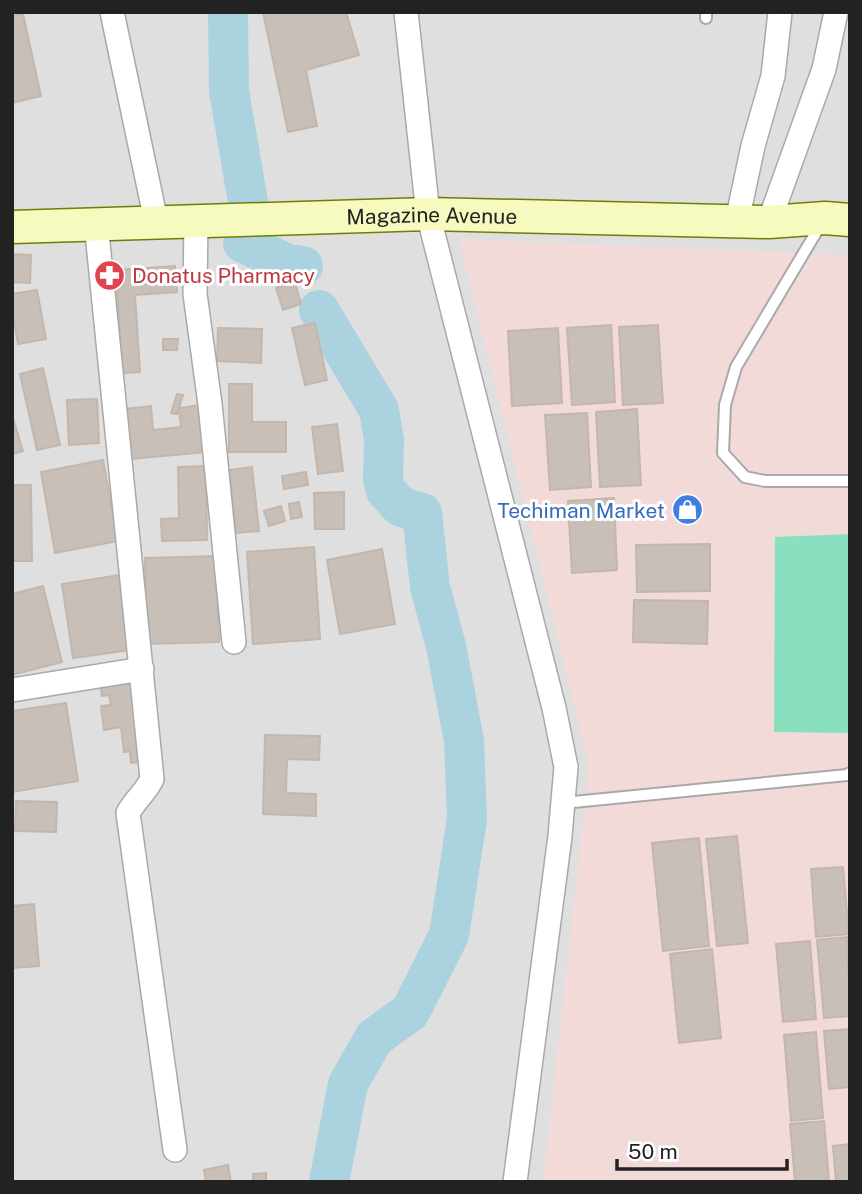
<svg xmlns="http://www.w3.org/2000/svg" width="862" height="1194" font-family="'Public Sans',sans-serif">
  <rect width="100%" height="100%" fill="#f2efe9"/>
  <path fill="#e0dfdf" d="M12 12H850V1182H12Z"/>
  <path fill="#f2dad9" d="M459 239 850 255V1182H543L589 765Z"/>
  <path fill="#88e0be" d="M850 534V733L774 732 775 537Z"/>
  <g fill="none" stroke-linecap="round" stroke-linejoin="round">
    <path stroke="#aad3df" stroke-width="40" d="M228 12 229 91 248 202
      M243 243 288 264 303 266
      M319 310 379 410 384 440 383 479 386 491 401 507 422 513 430 587 446 646 464 741 467 819 449 935 410 1012 374 1038 348 1084 329 1182"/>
  </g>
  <path fill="#c7bfb8" stroke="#c4b6ab" stroke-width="2" d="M263 12H346L359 55 306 70 317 126 288 132Z
    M23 14 41 96 12 103V16Z
    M12 254 31 255 30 283 12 282Z
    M175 266 177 292 135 295 140 372 122 373 116 270Z
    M295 282 301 304 283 310 276 288Z
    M37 290 46 339 18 344 12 310V294Z
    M315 323 327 380 305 385 292 328Z
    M611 325 615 402 572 405 567 328Z
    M658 325 663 403 623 405 619 327Z
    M218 328 262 329 261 363 217 361Z
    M558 328 562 403 512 406 508 331Z
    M163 339H178L177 350H163Z
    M43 368 60 445 37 450 20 374Z
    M229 384H252V422H286V452H229Z
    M177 394 183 395 177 414 171 413Z
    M97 399 99 443 69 445 67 400Z
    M202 405 206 452 131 459 125 409 151 406 153 430 181 427 179 408Z
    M637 409 641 485 600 487 596 412Z
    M587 413 591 487 550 490 545 415Z
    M12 415 23 451 12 454Z
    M337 424 343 471 318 474 312 427Z
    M103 460 118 541 55 553 41 472Z
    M206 466 207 540 162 541 161 519 179 518 178 467Z
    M252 467 259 531 236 533 229 470Z
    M306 472 308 485 284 489 282 476Z
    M12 485H31L32 561H12Z
    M344 492V529H315L314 493Z
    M614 498 617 570 572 573 568 501Z
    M299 502 302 517 291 519 289 504Z
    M281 506 285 521 269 526 264 511Z
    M710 544V591L637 592 636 545Z
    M314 547 320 639 253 644 247 552Z
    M382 549 395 624 340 634 327 560Z
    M217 556 219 642 146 644 145 558Z
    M127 574 138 649 73 658 62 584Z
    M43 586 62 662 12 675V594Z
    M634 600 708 601 707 644 633 642Z
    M135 677 147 761 131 763 130 751 124 752 121 727 104 730 101 706 111 705 109 695 102 696 100 682Z
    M66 703 78 781 12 792V711Z
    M265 735 320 736 319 760 287 759 286 793 316 794V816L263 814Z
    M16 801 57 802 56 832 15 831Z
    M737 836 748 943 717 946 706 839Z
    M699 838 709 946 663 951 652 843Z
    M843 867 849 934 816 937 811 869Z
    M34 904 39 966 12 968V906Z
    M847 937 850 1016 824 1018 817 940Z
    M810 941 816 1019 783 1022 776 944Z
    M712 949 721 1038 679 1043 670 954Z
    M850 1029V1087L829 1089 824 1031Z
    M816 1032 823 1118 791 1121 784 1035Z
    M824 1121 829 1182H795L790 1124Z
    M850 1144V1182H836L833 1146Z
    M228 1165 231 1182H206L204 1170Z
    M266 1173V1182H253V1174Z"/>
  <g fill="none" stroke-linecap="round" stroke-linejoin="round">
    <defs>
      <path id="lane" d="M706 18V12
        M821 224 736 367 725 405 723 453 745 477 765 481H850
        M563 803 847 775 850 773"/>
      <path id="street" d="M112 12 156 221
        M406 12 428 214 554 708 566 767 560 836 515 1182
        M196 219 195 294 210 404 234 642
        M737 221 753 146 773 76 780 12
        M769 222 824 69 836 12
        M96 223 152 779C146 792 135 800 128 813L175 1150
        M12 690 142 669"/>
      <g id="secondary">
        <path id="s1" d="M12 227 428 214 769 222 825 218 850 220"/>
      </g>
    </defs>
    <use href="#lane" stroke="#a9a9a9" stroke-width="14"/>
    <use href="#street" stroke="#a9a9a9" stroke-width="26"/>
    <use href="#secondary" stroke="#707d05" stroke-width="35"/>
    <use href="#lane" stroke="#fff" stroke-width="10"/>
    <use href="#street" stroke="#fff" stroke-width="23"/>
    <use href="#secondary" stroke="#f7fabf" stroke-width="32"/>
  </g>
  <defs>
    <symbol id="pharmacy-disc" viewBox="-11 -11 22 22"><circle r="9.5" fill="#e0444e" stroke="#fff"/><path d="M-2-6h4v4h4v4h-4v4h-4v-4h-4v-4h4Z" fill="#fff"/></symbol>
    <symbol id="shop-disc" viewBox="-11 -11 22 22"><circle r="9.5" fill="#3f7fe0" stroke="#fff"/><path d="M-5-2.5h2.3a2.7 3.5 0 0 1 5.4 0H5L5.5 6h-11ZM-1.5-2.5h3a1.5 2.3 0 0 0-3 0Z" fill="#fff"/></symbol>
  </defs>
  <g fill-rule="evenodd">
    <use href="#pharmacy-disc" x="92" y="258" width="35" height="35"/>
    <use href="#shop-disc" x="670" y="492" width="35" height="35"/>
  </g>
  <g text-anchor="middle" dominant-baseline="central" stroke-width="6" stroke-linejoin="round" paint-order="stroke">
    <g font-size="21" fill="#222" stroke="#fff">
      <text stroke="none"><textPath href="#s1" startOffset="420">Magazine Avenue</textPath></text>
    </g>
    <g font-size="21" fill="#be3a42" stroke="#fff" text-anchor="start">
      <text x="132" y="275">Donatus Pharmacy</text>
    </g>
    <g font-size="21" fill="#366cbe" stroke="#fff" text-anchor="end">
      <text x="665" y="510">Techiman Market</text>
    </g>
  </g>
  <rect width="862" height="1194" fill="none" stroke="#222222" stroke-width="28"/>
  <path d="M617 1159v10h170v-10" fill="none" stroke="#222222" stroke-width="3.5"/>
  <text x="628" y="1159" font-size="21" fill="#222222" stroke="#ffffff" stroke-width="5" paint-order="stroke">50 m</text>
</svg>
